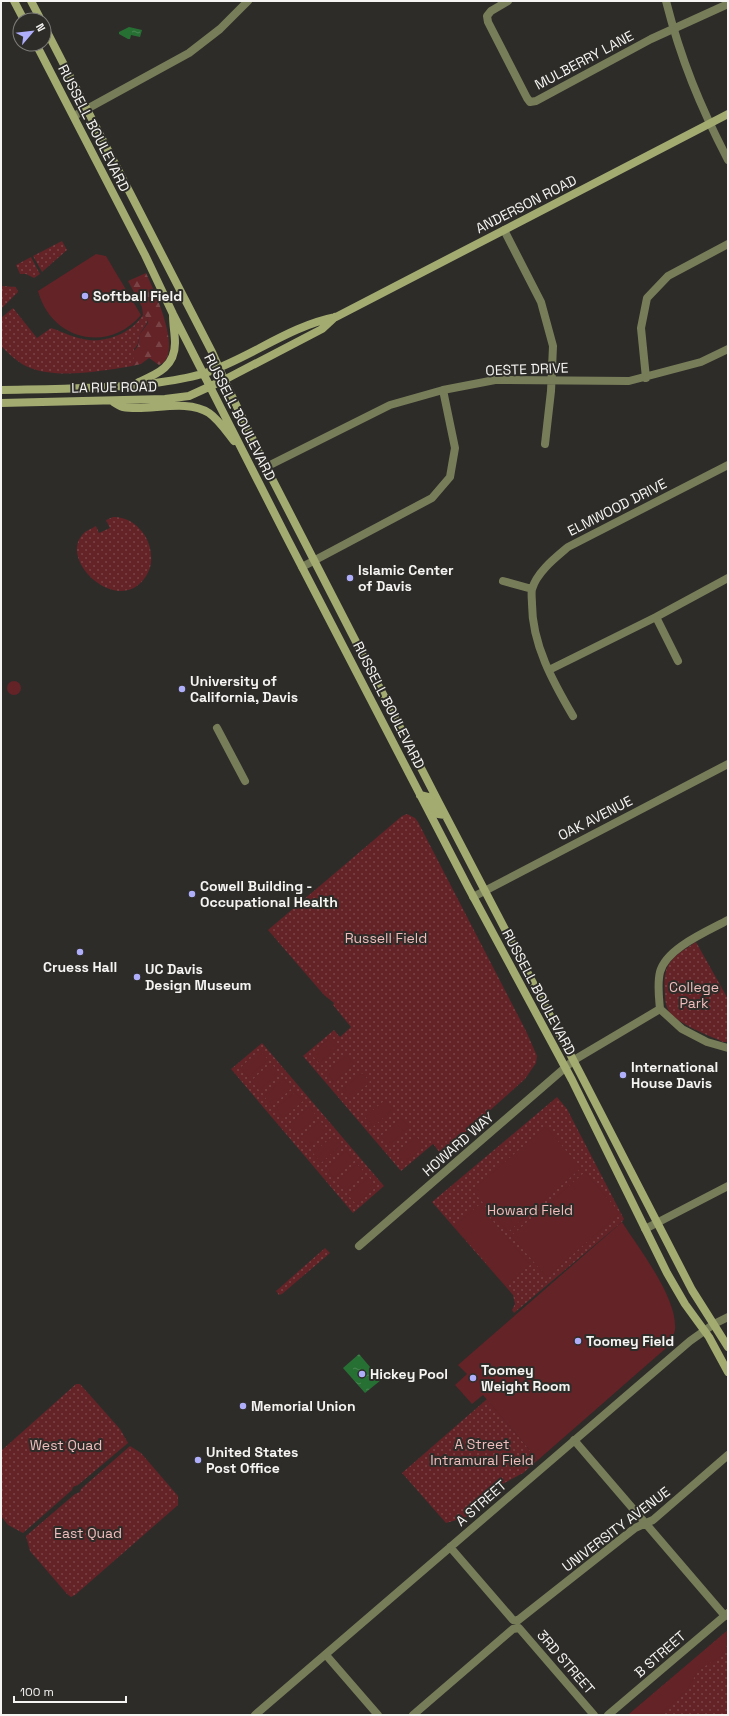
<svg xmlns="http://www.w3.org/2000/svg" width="729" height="1716" font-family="'Space Grotesk',sans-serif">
  <defs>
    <pattern id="grass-dots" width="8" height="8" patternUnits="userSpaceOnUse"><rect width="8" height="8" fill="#632327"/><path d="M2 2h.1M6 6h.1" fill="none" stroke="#7a4447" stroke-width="1.8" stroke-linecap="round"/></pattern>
    <pattern id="forest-firs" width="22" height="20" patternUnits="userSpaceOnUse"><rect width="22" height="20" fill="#632327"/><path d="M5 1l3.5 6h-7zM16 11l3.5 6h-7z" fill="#7a4447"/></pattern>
    <pattern id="water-ripples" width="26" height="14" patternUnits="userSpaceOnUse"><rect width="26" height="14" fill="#277034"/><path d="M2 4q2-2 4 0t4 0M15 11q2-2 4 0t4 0" fill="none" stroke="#478552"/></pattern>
  </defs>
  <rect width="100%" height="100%" fill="#2d2c29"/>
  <path fill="url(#grass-dots)" d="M62 241 67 250 42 272 33 256Z
    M31 257 40 274 34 278 26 274H20L16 265Z
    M2 286 16 287 18 292 1 309Z
    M13 308 37 338 51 328C63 332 76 339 89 340 109 342 132 332 143 315L148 318C148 325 142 328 140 335 138 341 139 345 134 349L135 363 132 366C100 371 51 381 22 364 14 359 8 353 1 346V318Z
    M113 517C133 516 151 536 151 556 152 565 149 572 144 579 116 616 55 558 85 532 88 530 93 528 96 526L99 533 110 528 106 520Z
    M407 814 415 818 418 822 526 1031 537 1056 536 1063 525 1079 441 1154 433 1144 401 1171 303 1056 334 1030 340 1037 351 1027 333 1005 334 1003 324 995 268 930 402 816Z
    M696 942 728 999V1042H723C708 1035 688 1028 674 1017 667 1011 665 1004 665 995 662 963 671 958 696 942Z
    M262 1043 384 1186 353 1213 231 1069Z
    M557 1097 567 1109 624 1219 622 1222 514 1313 512 1310 515 1304 513 1295 432 1202Z
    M325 1248 330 1253 282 1294 279 1295 276 1291Z
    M76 1384H80L120 1429 128 1443 78 1485 73 1487 72 1490 23 1533 8 1525 1 1516V1451Z
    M487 1399 538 1460 523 1473 491 1490 484 1496 470 1516 446 1523 402 1473Z
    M130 1446 141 1453 178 1496V1505L75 1595 71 1597 67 1594 30 1551 26 1536 75 1494 80 1492 81 1489Z
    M728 1630V1715H628Z"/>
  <path fill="url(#forest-firs)" d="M146 273C154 290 185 356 159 365L149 358 141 364 132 366 135 363 132 353 138 346 140 334 148 323V318L143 315 142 307 128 281Z"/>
  <path fill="#632327" d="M96 254 106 256 141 315C108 354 51 340 38 291Z
    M7 688a7 7 0 1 1 14 0a7 7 0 1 1-14 0Z
    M331 1037 339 1046 319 1063 311 1054Z
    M260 1050 268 1060 248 1077 240 1068Z
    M347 1055 354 1064 334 1082 326 1072Z
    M271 1063 279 1073 259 1090 251 1081Z
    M362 1073 370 1082 350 1100 342 1090Z
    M284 1079 292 1088 272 1106 264 1096Z
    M295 1092 303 1101 283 1118 275 1109Z
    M385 1100 393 1109 373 1127 365 1117Z
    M309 1107 317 1117 296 1134 289 1125Z
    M401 1118 409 1127 389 1145 381 1136Z
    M320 1121 328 1130 308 1147 300 1138Z
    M546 1127 581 1168 508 1232 472 1190Z
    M333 1136 341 1145 321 1163 313 1153Z
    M416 1136 424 1146 404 1163 396 1154Z
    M346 1151 354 1161 334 1178 326 1169Z
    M357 1164 365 1173 345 1191 337 1182Z
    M585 1172 620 1213 547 1277 511 1236Z
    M369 1177 376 1187 356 1204 348 1195Z
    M479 1205 530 1265 506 1286 454 1226Z
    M622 1222C639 1249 678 1298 675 1330 674 1336 669 1344 665 1349L538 1460 483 1395 472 1404 455 1385 467 1374 458 1365Z
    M728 1630V1644L721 1656 699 1670 686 1691 659 1715H628Z"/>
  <path fill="url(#water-ripples)" d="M129 27 142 30 140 37 131 35 130 39H128L119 34V32Z
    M359 1354 381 1380 365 1393 343 1368Z"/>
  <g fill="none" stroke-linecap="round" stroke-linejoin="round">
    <path stroke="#787d59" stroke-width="8" d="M508 1 491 11 487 16 488 22 527 98 530 102 536 101 651 39 728 4
      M504 230 541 302 553 346 551 391 545 444
      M646 378 641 328 647 298 668 276 728 244
      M266 467 390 405 443 390 495 380 629 381 701 362 728 349
      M302 567 432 498 450 477 455 448 443 390
      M503 581 532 589
      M656 617 678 661
      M549 670 656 617 728 578
      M573 716C553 682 532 644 532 604 532 600 531 593 532 589 537 572 555 558 568 547L728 465
      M217 728 245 781
      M728 920C708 931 666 948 660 972 657 984 659 998 660 1009L682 1029 707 1042 728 1048
      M645 1229 728 1186
      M359 1246 574 1060 660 1009
      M574 1440 725 1616
      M450 1547 513 1620 517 1621 635 1528 653 1520 728 1455
      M326 1655 378 1715
      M255 1715 690 1341 714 1324 728 1317
      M413 1715 513 1629 519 1628 594 1715"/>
    <path stroke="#787d59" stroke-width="8" d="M666 1C681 60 700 106 728 160
      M74 116 189 53 220 29 248 1
      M473 897 728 764
      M608 1715 728 1613"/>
    <path stroke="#a3ab71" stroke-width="8" d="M14 1 24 20
      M31 1 41 20
      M44 26 212 352 228 388 266 467 438 801 580 1073 692 1290 728 1347
      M36 44 145 255 173 314 288 540 468 887 572 1080 667 1273 685 1304 709 1337 728 1372
      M139 382C157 374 175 367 175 343 175 334 173 325 173 315
      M1 390C50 389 100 389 149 384 168 381 187 379 205 373 250 358 289 326 336 317L728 114
      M112 401C115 403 119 406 123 407 148 412 186 398 209 413 219 420 226 431 234 441
      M1 403 165 399 189 396 224 380 322 329 335 317
      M420 795 428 797 438 814 445 815"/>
  </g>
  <g fill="#afaefa" stroke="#2d2c29" stroke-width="1.5">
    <circle cx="85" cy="296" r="4"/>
    <circle cx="350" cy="578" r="4"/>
    <circle cx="182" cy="689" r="4"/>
    <circle cx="192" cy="894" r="4"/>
    <circle cx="80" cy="952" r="4"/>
    <circle cx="137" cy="977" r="4"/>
    <circle cx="623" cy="1075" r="4"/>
    <circle cx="578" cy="1341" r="4"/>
    <circle cx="362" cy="1374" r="4"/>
    <circle cx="473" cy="1378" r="4"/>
    <circle cx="243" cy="1406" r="4"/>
    <circle cx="198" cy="1460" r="4"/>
  </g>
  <g text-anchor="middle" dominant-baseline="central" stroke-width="4" stroke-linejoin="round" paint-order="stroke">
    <g font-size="14" fill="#f5f4f2" stroke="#2d2c29">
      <text transform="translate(584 60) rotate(-28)">MULBERRY LANE</text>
      <text transform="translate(94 128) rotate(63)">RUSSELL BOULEVARD</text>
      <text transform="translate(526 204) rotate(-27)">ANDERSON ROAD</text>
      <text transform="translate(527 369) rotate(-2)">OESTE DRIVE</text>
      <text transform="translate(114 387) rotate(-1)">LA RUE ROAD</text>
      <text transform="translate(240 417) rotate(63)">RUSSELL BOULEVARD</text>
      <text transform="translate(617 507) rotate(-27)">ELMWOOD DRIVE</text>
      <text transform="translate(389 705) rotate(63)">RUSSELL BOULEVARD</text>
      <text transform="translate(595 818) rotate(-27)">OAK AVENUE</text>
      <text transform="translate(539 992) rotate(62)">RUSSELL BOULEVARD</text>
      <text transform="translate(458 1144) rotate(-41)">HOWARD WAY</text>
      <text transform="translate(481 1503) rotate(-41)">A STREET</text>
      <text transform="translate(616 1529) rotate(-37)">UNIVERSITY AVENUE</text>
      <text transform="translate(660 1654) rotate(-41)">B STREET</text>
      <text transform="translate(566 1662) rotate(49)">3RD STREET</text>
    </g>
    <g font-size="14" font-weight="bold" fill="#f5f4f2" stroke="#2d2c29" text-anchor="start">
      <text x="93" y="296">Softball Field</text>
      <text x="358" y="570">Islamic Center<tspan x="358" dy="16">of Davis</tspan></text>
      <text x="190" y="681">University of<tspan x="190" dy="16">California, Davis</tspan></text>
      <text x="200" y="886">Cowell Building -<tspan x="200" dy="16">Occupational Health</tspan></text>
      <text x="80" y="967" text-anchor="middle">Cruess Hall</text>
      <text x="145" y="969">UC Davis<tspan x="145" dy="16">Design Museum</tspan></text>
      <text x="631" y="1067">International<tspan x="631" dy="16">House Davis</tspan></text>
      <text x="586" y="1341">Toomey Field</text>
      <text x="481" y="1370">Toomey<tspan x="481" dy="16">Weight Room</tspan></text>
      <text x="370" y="1374">Hickey Pool</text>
      <text x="251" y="1406">Memorial Union</text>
      <text x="206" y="1452">United States<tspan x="206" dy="16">Post Office</tspan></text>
    </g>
    <g font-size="14" fill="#f0bdbc" stroke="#2d2c29">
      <text x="386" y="938">Russell Field</text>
      <text x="694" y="987">College<tspan x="694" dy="16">Park</tspan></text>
      <text x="530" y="1210">Howard Field</text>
      <text x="482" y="1444">A Street<tspan x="482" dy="16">Intramural Field</tspan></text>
      <text x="66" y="1445">West Quad</text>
      <text x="88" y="1533">East Quad</text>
    </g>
  </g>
  <rect width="729" height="1716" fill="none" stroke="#f5f4f2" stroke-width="4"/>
  <g transform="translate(32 32) rotate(62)"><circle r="19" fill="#2d2c29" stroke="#7d7c79"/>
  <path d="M0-3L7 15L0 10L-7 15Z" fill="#afaefa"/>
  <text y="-6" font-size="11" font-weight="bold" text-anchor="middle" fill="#f5f4f2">N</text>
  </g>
  <path d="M14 1696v6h112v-6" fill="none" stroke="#f5f4f2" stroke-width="2"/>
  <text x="20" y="1696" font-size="12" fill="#f5f4f2" stroke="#2d2c29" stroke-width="3" paint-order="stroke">100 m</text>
</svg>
